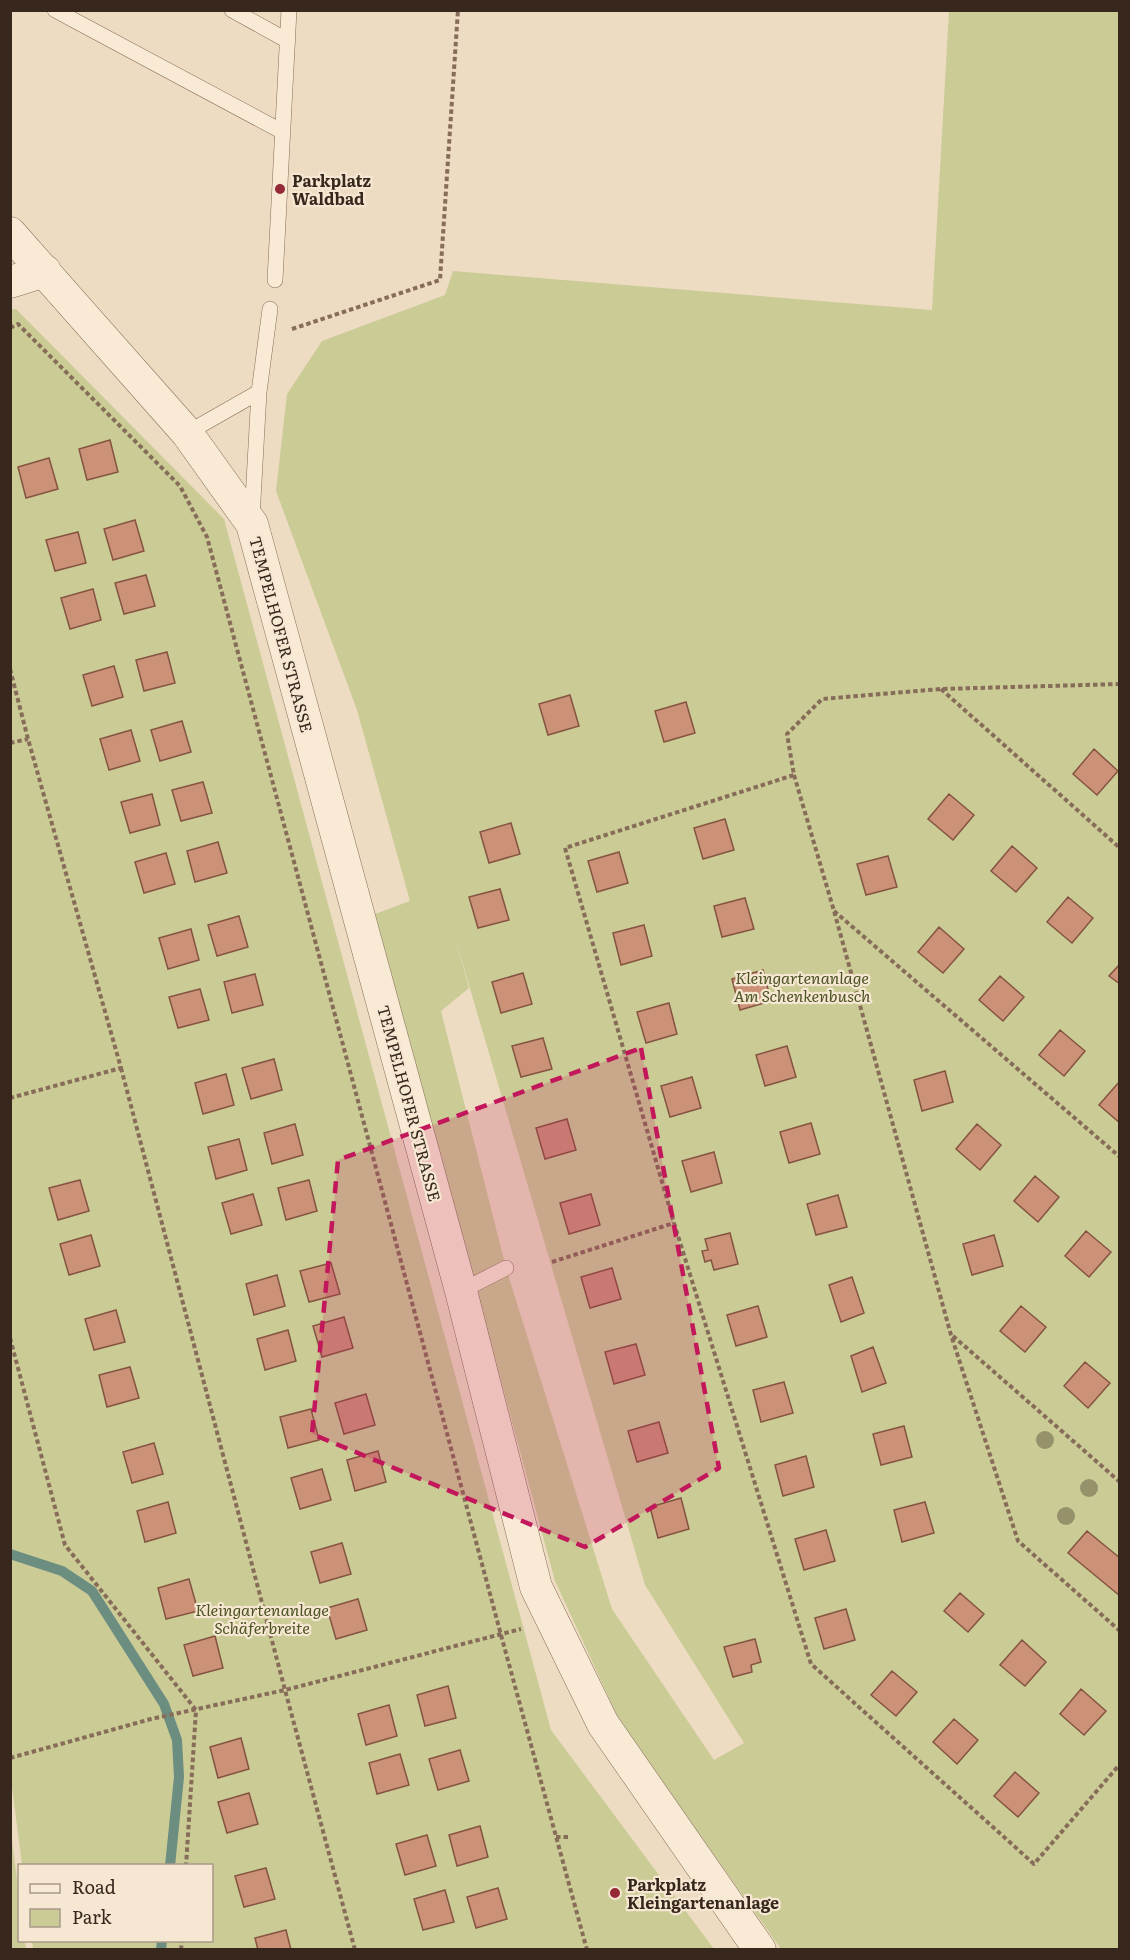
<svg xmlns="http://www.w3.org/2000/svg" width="1130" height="1960" font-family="Literata,serif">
  <rect width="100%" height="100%" fill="#eddcc2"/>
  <path fill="#cbcb96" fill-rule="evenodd" d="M949 11H1119V1949H781L621 1724 555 1581 375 914 410 901 357 710 276 491 287 394 322 341 445 295 453 271 932 310ZM454 934 645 1585 744 1743 714 1760 612 1609 506 1268 441 1011 469 988Z
    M16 309 224 519 551 1730 714 1949H33L32 1941 212 1940V1866L22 1865 11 1779 10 310Z
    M10 1824 19 1895 20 1940 25 1941 26 1949H11Z"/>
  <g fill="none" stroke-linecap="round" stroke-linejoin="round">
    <path stroke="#6b8e81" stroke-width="10" d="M10 1554 62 1571 92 1591 164 1704 177 1740 179 1777 170 1866
      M161 1950 162 1940"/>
  </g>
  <path fill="#cb9278" stroke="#855440" stroke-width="1.5" d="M110 440 118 472 87 480 79 449Z
    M49 458 58 489 26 498 18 467Z
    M135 520 144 551 113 560 104 529Z
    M78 532 86 563 55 571 46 540Z
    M146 575 155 606 124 614 115 583Z
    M93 589 101 620 70 629 61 598Z
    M167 652 175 683 144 691 136 660Z
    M114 666 123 697 92 706 83 675Z
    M570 695 579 726 548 735 539 704Z
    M686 702 695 733 664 742 655 711Z
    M182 721 191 752 160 761 151 730Z
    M131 730 140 761 109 770 100 739Z
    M1094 749 1118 771 1097 795 1073 774Z
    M203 782 212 813 181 821 172 790Z
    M152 794 160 825 130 833 121 802Z
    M949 794 974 815 953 840 928 819Z
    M725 819 734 850 703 859 694 828Z
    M511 823 520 854 489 863 480 832Z
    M218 842 227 873 195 882 187 851Z
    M1012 846 1037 868 1016 892 991 871Z
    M619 852 628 883 597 892 588 861Z
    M166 853 175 884 144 893 135 862Z
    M888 856 897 887 866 895 857 864Z
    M500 889 509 920 478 928 469 897Z
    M1068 897 1093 918 1072 943 1047 922Z
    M745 898 754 929 722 937 714 906Z
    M239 916 248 947 217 956 208 925Z
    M644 925 652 956 621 965 613 933Z
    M939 927 964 949 943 973 918 952Z
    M191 929 199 960 168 969 159 938Z
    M1120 964V984L1109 976Z
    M763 970 771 1001 740 1010 732 979Z
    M523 973 532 1004 501 1013 492 982Z
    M255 974 263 1005 232 1013 224 982Z
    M1000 976 1024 997 1003 1021 979 1000Z
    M200 989 209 1020 178 1028 169 997Z
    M669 1003 677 1034 646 1043 637 1012Z
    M1060 1030 1085 1051 1064 1076 1039 1055Z
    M543 1038 552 1069 521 1077 512 1046Z
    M787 1046 796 1077 765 1086 756 1055Z
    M274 1059 282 1090 251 1099 242 1068Z
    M945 1071 953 1102 922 1111 914 1080Z
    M226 1074 234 1105 203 1114 195 1083Z
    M692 1077 701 1108 670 1117 661 1086Z
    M1120 1081V1123L1099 1105Z
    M567 1119 576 1150 545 1159 536 1128Z
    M811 1123 820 1154 789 1163 780 1132Z
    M295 1124 303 1155 272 1164 264 1133Z
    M977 1124 1001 1145 980 1170 956 1149Z
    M239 1139 247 1170 216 1179 208 1147Z
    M714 1152 722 1183 691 1192 682 1161Z
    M1035 1176 1059 1197 1038 1222 1014 1201Z
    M80 1180 89 1211 58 1220 49 1188Z
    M309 1180 317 1211 286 1220 278 1188Z
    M253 1194 262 1225 231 1234 222 1203Z
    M591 1194 600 1225 569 1234 560 1203Z
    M838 1195 847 1227 816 1235 807 1204Z
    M1086 1231 1111 1252 1089 1277 1065 1256Z
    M730 1233 738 1264 714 1270 711 1260 705 1262 702 1251 708 1250 705 1239Z
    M91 1235 100 1266 69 1275 60 1244Z
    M994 1235 1003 1266 972 1275 963 1244Z
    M331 1263 340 1294 309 1302 300 1271Z
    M612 1268 621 1299 590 1308 581 1277Z
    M277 1275 285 1306 254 1315 246 1284Z
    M852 1277 864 1313 841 1322 829 1285Z
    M758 1306 767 1337 736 1346 727 1315Z
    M1021 1306 1046 1327 1025 1352 1000 1331Z
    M116 1310 125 1342 94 1350 85 1319Z
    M344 1317 353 1348 322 1357 313 1326Z
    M288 1330 296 1361 265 1370 257 1339Z
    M636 1344 645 1375 614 1384 605 1352Z
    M873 1347 886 1383 862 1392 851 1356Z
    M1085 1362 1110 1383 1088 1408 1064 1386Z
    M130 1367 139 1398 107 1407 99 1375Z
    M784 1382 793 1413 761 1422 753 1390Z
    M366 1394 375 1425 344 1434 335 1403Z
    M311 1409 319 1440 288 1448 280 1417Z
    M659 1422 668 1453 637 1462 628 1431Z
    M904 1426 912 1457 881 1465 873 1434Z
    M154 1443 163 1474 132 1483 123 1452Z
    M378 1451 386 1482 355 1491 347 1460Z
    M806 1456 814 1487 783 1496 775 1465Z
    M322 1469 331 1500 300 1509 291 1478Z
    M681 1498 689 1529 658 1538 650 1507Z
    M168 1502 176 1533 145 1542 137 1511Z
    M925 1502 934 1533 902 1542 894 1510Z
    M826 1530 835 1561 804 1570 795 1539Z
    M1087 1531 1120 1558V1596L1068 1553Z
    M342 1543 351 1574 320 1583 311 1552Z
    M189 1579 198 1611 166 1619 158 1588Z
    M960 1593 984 1614 968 1632 944 1611Z
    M358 1599 367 1630 336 1639 327 1608Z
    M846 1609 855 1640 824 1649 815 1618Z
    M215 1636 223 1668 193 1676 184 1645Z
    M755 1639 761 1662 751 1665 752 1672 733 1677 724 1647Z
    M1022 1640 1046 1662 1025 1686 1000 1665Z
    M892 1671 917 1692 896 1716 871 1695Z
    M448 1686 456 1718 425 1726 417 1695Z
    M1081 1689 1106 1711 1084 1735 1060 1714Z
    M389 1705 397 1736 366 1745 358 1714Z
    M954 1719 978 1740 957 1764 933 1742Z
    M241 1738 249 1769 218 1778 210 1747Z
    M460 1750 469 1781 438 1790 429 1759Z
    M400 1754 409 1785 377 1794 369 1763Z
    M1015 1772 1039 1793 1018 1817 994 1796Z
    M249 1793 258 1824 227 1833 218 1802Z
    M480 1826 488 1857 457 1866 449 1835Z
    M427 1835 436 1866 405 1875 396 1844Z
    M266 1868 275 1899 244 1907 235 1876Z
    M498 1888 507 1919 476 1928 467 1897Z
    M445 1890 454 1922 423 1930 414 1899Z
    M286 1930 291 1950H258L255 1938Z"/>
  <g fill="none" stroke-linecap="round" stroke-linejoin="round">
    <defs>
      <path id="service" d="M55 10 283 132
        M232 10 288 41
        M275 280 289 10
        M187 433 259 392
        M252 518 259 392 270 309
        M461 1291 506 1268"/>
      <path id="minor" d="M10 233 187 433 252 524 461 1291 536 1587 603 1724 760 1950
        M10 282 45 271"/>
    </defs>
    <use href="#service" stroke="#876d59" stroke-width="16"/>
    <use href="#minor" stroke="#876d59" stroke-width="33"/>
    <path stroke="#876d59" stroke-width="4" stroke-dasharray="4.5 3" stroke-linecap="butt" d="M10 328 18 324 180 486 207 537 501 1635 587 1950
      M292 329 440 280 458 10
      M10 669 28 739 121 1068 10 1098
      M1120 684 941 689 822 699 787 734 794 775 565 848 674 1223 811 1664 1034 1864 1120 1764
      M941 689 1120 848
      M10 743 28 739
      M794 775 834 911 951 1335 1018 1541 1120 1631
      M834 911 1120 1157
      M121 1068 285 1690 355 1950
      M552 1262 674 1223
      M953 1336 1120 1482
      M10 1338 65 1545 196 1710 186 1866
      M10 1758 151 1719 285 1690 521 1629
      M556 1837H569
      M181 1950 182 1940"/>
    <use href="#service" stroke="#f8ead5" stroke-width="15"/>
    <use href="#minor" stroke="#f8ead5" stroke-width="32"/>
  </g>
  <g fill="#94916b">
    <circle cx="1045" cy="1440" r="9"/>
    <circle cx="1089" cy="1488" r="9"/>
    <circle cx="1066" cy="1516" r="9"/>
  </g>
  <path fill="#c2185b" fill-opacity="0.2" stroke="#c2185b" stroke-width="4.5" stroke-dasharray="12 8" stroke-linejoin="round" d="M641 1048 719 1468 585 1547 312 1434 338 1160Z"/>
  <g fill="#952a36" stroke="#f5e7d1" stroke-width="2">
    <circle cx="280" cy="189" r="6"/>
    <circle cx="615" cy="1893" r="6"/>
  </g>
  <g text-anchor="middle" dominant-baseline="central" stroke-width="4.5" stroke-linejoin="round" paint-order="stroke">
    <g font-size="16" font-weight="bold" fill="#37271d" stroke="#f5e7d1" text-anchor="start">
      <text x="292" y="180">Parkplatz<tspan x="292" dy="18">Waldbad</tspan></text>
      <text x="627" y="1884">Parkplatz<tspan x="627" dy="18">Kleingartenanlage</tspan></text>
    </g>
    <g font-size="16" fill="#37271d" stroke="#f5e7d1">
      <text transform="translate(282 634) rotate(75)">TEMPELHOFER STRASSE</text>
      <text transform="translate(410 1103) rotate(75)">TEMPELHOFER STRASSE</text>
    </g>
    <g font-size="16" font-style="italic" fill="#4c5324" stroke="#f5e7d1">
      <text x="802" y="977">Kleingartenanlage<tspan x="802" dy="18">Am Schenkenbusch</tspan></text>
      <text x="262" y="1609">Kleingartenanlage<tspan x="262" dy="18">Schäferbreite</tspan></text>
    </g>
  </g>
  <rect width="1130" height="1960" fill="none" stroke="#37271d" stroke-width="24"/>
  <rect x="18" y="1864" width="195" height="78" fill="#f5e7d1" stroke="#a99a89" stroke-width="1.5"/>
  <rect x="30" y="1884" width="30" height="9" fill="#f8ead5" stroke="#a99a89" stroke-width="1.5"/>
  <text x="72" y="1894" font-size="18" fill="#37271d">Road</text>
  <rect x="30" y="1909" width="30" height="18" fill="#cbcb96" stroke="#a99a89" stroke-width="1.5"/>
  <text x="72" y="1924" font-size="18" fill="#37271d">Park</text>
</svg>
